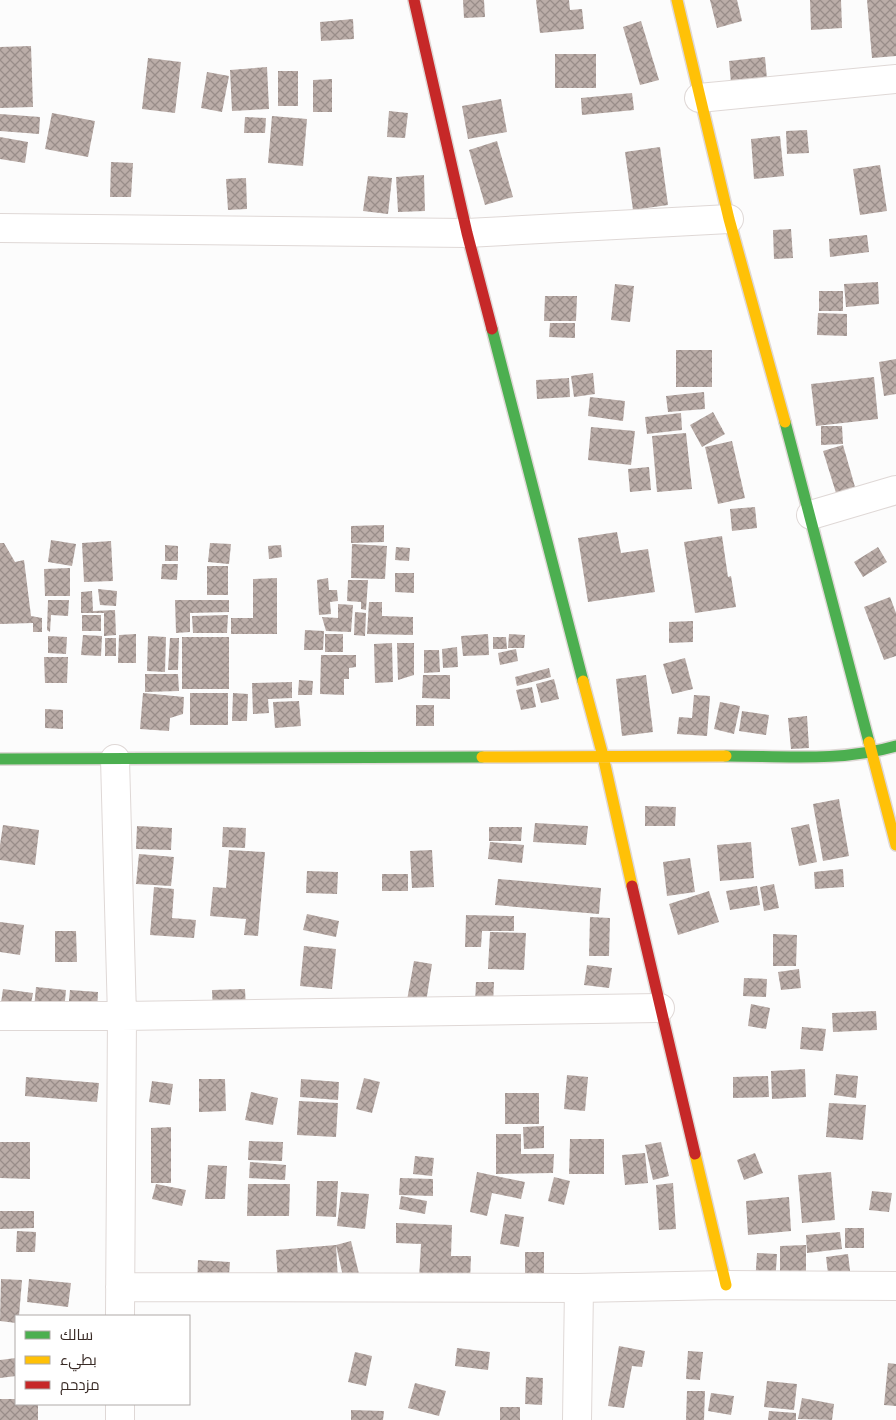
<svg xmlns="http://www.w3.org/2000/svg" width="896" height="1420" font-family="'Golos Text',Cairo,sans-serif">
  <defs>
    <pattern id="building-cross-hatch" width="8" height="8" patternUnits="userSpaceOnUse" patternTransform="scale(1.25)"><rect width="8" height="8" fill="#bbada8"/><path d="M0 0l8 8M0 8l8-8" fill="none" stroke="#998d89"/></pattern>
  </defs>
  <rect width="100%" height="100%" fill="#fcfcfc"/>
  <path fill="url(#building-cross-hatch)" d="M463 0H484L485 17 464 18Z
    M536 0H569L570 10 582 9 584 29 540 33Z
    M710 0H737L742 21 717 28Z
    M810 0H841L842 28 811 30Z
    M867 0H896V56L872 58Z
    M353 19 354 39 321 41 320 22Z
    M641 21 659 80 640 85 623 27Z
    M31 46 33 107 0 108V47Z
    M555 54H596V88H555Z
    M765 57 768 90 732 94 729 61Z
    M148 58 181 62 175 113 142 109Z
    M267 67 269 109 232 111 230 70Z
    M278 71H298V106H278Z
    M207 72 229 76 222 112 201 108Z
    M332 79V112H313V80Z
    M632 93 634 110 582 115 581 98Z
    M501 99 507 132 468 139 462 106Z
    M389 111 408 113 405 138 387 137Z
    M52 113 95 121 88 157 45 149Z
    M0 114 40 117 39 134 0 131Z
    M272 116 307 119 303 166 268 163Z
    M245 117 266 118 265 133H244Z
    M807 130 809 153 787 154 786 131Z
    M780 136 784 176 754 179 751 139Z
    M0 137 28 142 25 163 0 159Z
    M497 141 513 197 485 205 469 150Z
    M660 147 668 205 633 210 625 152Z
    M111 162 133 163 131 197H110Z
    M880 165 887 211 860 215 853 169Z
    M424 175 425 211 398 212 396 177Z
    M368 176 392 178 388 214 363 211Z
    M246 178 247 209 228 210 226 179Z
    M791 229 793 258 774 259 773 230Z
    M867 235 869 252 830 257 829 239Z
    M878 282 879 304 846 307 844 284Z
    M615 284 634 286 630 322 611 320Z
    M819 291H843V311H819Z
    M545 296H577L576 321H544Z
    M818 313 847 314V336L817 335Z
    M550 323H575V338L549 337Z
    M676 350H712V387H676Z
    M896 359V394L884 396 879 362Z
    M593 373 595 394 574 397 571 376Z
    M874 377 878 419 816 426 811 384Z
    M569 378 570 397 537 399 536 380Z
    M704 392 705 409 668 412 666 396Z
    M590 397 625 401 623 421 588 416Z
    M713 412 725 434 702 447 690 425Z
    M681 413 682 430 647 434 645 417Z
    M821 426H842L843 444 821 445Z
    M591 427 635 431 631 465 588 460Z
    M686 433 692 489 657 492 652 436Z
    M732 441 745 498 718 504 705 447Z
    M843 445 855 487 836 493 823 451Z
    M649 467 651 490 630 492 628 469Z
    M755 507 757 528 732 531 730 509Z
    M384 525V542L351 543V526Z
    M617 532 621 553 648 549 655 592 588 602 578 538Z
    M722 536 728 577 731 576 736 607 695 613 684 542Z
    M51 540 76 544 72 566 48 562Z
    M111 541 113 581 84 582 82 543Z
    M0 543H4L15 562 24 560 31 616 42 618V632H33V623L0 624Z
    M210 543 231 544 229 564 208 562Z
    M352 544 387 546 385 579 351 578Z
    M165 545 178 546V561H165Z
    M281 545 282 557 269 559 268 546Z
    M396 547 410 548 409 561 395 560Z
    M878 547 887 562 863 577 854 562Z
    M162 564H178L177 580 161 579Z
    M207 566H228V595H207Z
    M70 568V596H45L44 569Z
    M395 573H414V593L395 592Z
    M277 578V634H231V618H253V579Z
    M328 578 329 590H337L338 601 330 602 331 614 319 615 317 580Z
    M348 580H368L366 610 361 609V602L347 601Z
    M98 589 117 591 116 606 100 605Z
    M92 591 93 611 115 610 116 635 104 636V613H81V592Z
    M890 597 896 613V656L884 660 864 607Z
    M48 600H69L68 616 51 615 50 632 47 630Z
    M175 600H229V612L190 613V632L176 633Z
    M369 602H382V616L413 617V635L367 634Z
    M338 604 353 605 351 632 326 631 322 617 338 618Z
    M355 612 366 613 365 636 354 635Z
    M82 615H101V631H82Z
    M228 615 227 633H193L192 616Z
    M693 621V642L669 643V622Z
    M305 630 324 631 323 650H304Z
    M136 634V663H118L119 635Z
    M325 634H343V652H325Z
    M488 634 489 655 463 656 461 636Z
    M509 634 525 635 524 648H508Z
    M83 635 102 636 101 656 81 655Z
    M48 636 67 637 66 654 48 653Z
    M148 636 166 637 165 672 147 671Z
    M182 637H229V689H182Z
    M493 637H506L507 649H493Z
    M105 638H116V656H105Z
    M170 638H179L178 670H168Z
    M392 643 393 682 375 683 374 644Z
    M397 643H414V675L398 680Z
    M457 647 458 667 443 668 442 649Z
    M516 649 518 661 500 665 498 653Z
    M424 650H439L440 672 424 673Z
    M321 655H356V667L349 668V679H344V695L320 694Z
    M44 657H68L67 683H45Z
    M685 658 693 689 672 694 663 664Z
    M549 668 551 677 517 686 515 677Z
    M145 674H178L179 691 145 692Z
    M423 675H450V699L422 698Z
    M646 675 653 732 622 736 616 679Z
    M554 679 559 699 541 703 536 684Z
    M299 680 313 681 312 695H298Z
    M292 682V698L268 699 269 713 253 714 252 683Z
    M532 687 536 707 521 710 516 690Z
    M143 693 184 697 183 714 170 718 169 731 140 729Z
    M190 693H228V725H190Z
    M233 693 248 694 247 721H232Z
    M694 695 710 696 707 736 677 734 679 717 692 718Z
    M299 701 301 726 275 728 273 702Z
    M720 702 740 706 734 734 714 729Z
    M416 705H434V726H416Z
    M45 709 63 710V729L45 728Z
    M742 711 769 715 766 735 739 731Z
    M807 716 809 748 791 749 788 718Z
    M839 799 849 856 823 861 813 804Z
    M645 806 676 807 675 826H645Z
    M535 823 588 826 586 845 533 842Z
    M809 824 817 862 799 866 791 828Z
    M3 825 39 830 35 865 0 860V845Z
    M137 826 172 828 171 850 136 849Z
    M223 827 246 828 245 848 222 847Z
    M489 827H522L521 841H489Z
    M490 842 524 845 522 863 488 859Z
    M751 842 754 878 720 881 717 845Z
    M229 850 265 852 258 936 244 935 246 919 210 916 213 887 226 888Z
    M432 850 434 887 412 888 410 851Z
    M139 854 174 857 171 886 136 884Z
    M690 858 695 892 667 896 663 862Z
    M843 869 844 887 815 889 814 872Z
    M307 871 338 872 337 894 306 893Z
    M382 874H408V891H382Z
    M498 879 601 888 599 914 495 905Z
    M774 884 779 908 764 911 760 887Z
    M757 886 760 905 730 910 726 891Z
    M154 887 174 889 172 918 196 920 194 938 150 935Z
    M709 891 719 922 678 935 669 904Z
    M307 914 339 921 336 937 303 930Z
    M466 915 514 916V931H482L481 947H465Z
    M590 917 610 918 609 956H589Z
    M0 922 24 925 20 955 0 952Z
    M55 931H76L77 962H55Z
    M490 932 526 933 524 970 488 969Z
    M773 934 797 935 796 966H773Z
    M304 946 336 949 332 989 300 986Z
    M414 961 432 964 425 1009 406 1006Z
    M587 965 612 968 609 988 584 985Z
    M799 969 801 988 781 990 778 972Z
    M744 978 767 979 766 997 743 996Z
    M476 982H494L493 1004H475Z
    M36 987 66 990 64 1011 34 1008Z
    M3 989 33 993 29 1015 0 1010Z
    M245 989 246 1010 213 1011 212 990Z
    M70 990 98 992 97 1012 68 1011Z
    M751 1004 770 1008 766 1029 748 1026Z
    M876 1011 877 1030 833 1032 832 1013Z
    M802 1027 826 1029 823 1051 800 1049Z
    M805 1069 806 1097 772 1099 771 1071Z
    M836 1074 858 1076 856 1098 834 1095Z
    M567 1075 588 1077 585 1111 564 1109Z
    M768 1076 769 1097 733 1098V1077Z
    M26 1077 99 1083 97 1102 25 1096Z
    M364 1078 380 1082 372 1113 356 1109Z
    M199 1079H225L226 1111 199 1112Z
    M301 1079 339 1082 338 1100 300 1097Z
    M152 1081 173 1084 170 1105 149 1102Z
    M251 1092 278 1098 273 1125 245 1120Z
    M505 1093H539V1124H505Z
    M299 1101 338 1103 336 1137 297 1135Z
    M829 1103 866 1105 863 1140 826 1137Z
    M544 1126V1148L524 1149 523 1127Z
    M171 1127V1183H151V1128Z
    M496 1134H521V1154H554L553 1173 496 1174Z
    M570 1139H604V1174H569Z
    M249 1141 283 1142 282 1161 248 1160Z
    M0 1142H30V1179L0 1178Z
    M661 1142 669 1176 653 1180 645 1145Z
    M645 1153 648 1183 625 1185 622 1155Z
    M755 1153 763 1173 744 1180 737 1160Z
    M415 1156 434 1158 432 1176 413 1174Z
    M250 1162 286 1165 285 1180 249 1178Z
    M208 1165 227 1166 225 1199H205Z
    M477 1172 525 1182 521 1199 492 1193 487 1216 470 1212Z
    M831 1172 835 1220 802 1223 798 1175Z
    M554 1177 570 1181 564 1205 548 1201Z
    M400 1178 433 1179V1196L399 1195Z
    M317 1181H338L336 1217 316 1216Z
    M673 1183 676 1229 659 1230 656 1185Z
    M156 1184 186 1190 182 1206 152 1199Z
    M248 1184H290L289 1216H247Z
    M872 1191 892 1193 889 1212 869 1210Z
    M341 1192 369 1194 365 1229 337 1226Z
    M401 1196 427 1201 425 1214 399 1209Z
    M789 1197 791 1231 748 1235 746 1201Z
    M0 1211H34V1228L0 1229Z
    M505 1214 524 1217 519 1247 500 1244Z
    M396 1223 452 1225 451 1256H471L470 1281 419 1279 421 1244 396 1243Z
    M845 1228H864V1248H845Z
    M17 1231 36 1232 35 1252H16Z
    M840 1232 842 1249 807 1253 806 1235Z
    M351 1241 360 1278 344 1281 336 1245 338 1280 278 1285 276 1250 336 1245Z
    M806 1245V1283H780V1246Z
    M525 1252H544V1278H525Z
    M757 1253 777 1254 775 1285 755 1284Z
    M848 1254 851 1279 829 1282 826 1257Z
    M198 1260 230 1262 228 1288 197 1286Z
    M1 1279 22 1280 19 1316H16V1323L0 1321Z
    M29 1279 71 1283 68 1307 27 1302Z
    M619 1346 645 1351 642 1367 632 1366 624 1408 608 1406Z
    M457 1348 490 1352 488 1370 455 1366Z
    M688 1351 703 1352 700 1380 686 1379Z
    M355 1352 372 1356 366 1386 348 1382Z
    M16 1358V1376L0 1378V1360Z
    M888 1363 896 1364V1406L884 1405Z
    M526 1377 543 1378 542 1405 525 1404Z
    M767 1381 797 1384 794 1410 764 1407Z
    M415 1383 446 1391 439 1416 408 1408Z
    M687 1391H705L704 1420H686Z
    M711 1393 734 1396 731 1415 708 1411Z
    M802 1398 834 1404 832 1420 798 1419Z
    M0 1399H16V1404H38V1420H0Z
    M500 1407H520V1420H500Z
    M351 1410 384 1411 383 1420H351Z
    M769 1411 796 1413V1420H768Z"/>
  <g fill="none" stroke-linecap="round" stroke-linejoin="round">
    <defs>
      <path id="street" d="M699 98 896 79
        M0 228 467 233 729 219
        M811 515 896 490
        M115 759 122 1016 120 1316
        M0 1016H122L660 1008
        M120 1287 579 1288 726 1285 896 1286
        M120 1420V1404
        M577 1420 579 1288"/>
      <path id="fast" d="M492 329 583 681
        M785 422 869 742
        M726 756C782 756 842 762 896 746
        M0 759 482 757"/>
      <path id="slow" d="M677 0 729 219 785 422
        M583 681 603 756 632 886
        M869 742 896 845
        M482 757 726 756
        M695 1154 726 1285"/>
      <path id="jam" d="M414 0 467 233 492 329
        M632 886 695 1154"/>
    </defs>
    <use href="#street" stroke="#dfd8d6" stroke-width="30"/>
    <use href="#fast" stroke="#dfd8d6" stroke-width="14"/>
    <use href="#slow" stroke="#dfd8d6" stroke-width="14"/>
    <use href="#jam" stroke="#dfd8d6" stroke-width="14"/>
    <use href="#street" stroke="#fff" stroke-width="28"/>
    <use href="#fast" stroke="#4caf50" stroke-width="11"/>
    <use href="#slow" stroke="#ffc107" stroke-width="11"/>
    <use href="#jam" stroke="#c62828" stroke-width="11"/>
  </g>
  <rect x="15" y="1315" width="175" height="90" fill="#ffffff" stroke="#afaaa8"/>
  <rect x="25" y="1331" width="25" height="8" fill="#4caf50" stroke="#afaaa8"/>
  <text x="60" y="1340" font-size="15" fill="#382a25">سالك</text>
  <rect x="25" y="1356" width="25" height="8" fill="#ffc107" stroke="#afaaa8"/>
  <text x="60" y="1365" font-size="15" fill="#382a25">بطيء</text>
  <rect x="25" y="1381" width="25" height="8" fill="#c62828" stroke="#afaaa8"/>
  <text x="60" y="1390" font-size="15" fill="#382a25">مزدحم</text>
</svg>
